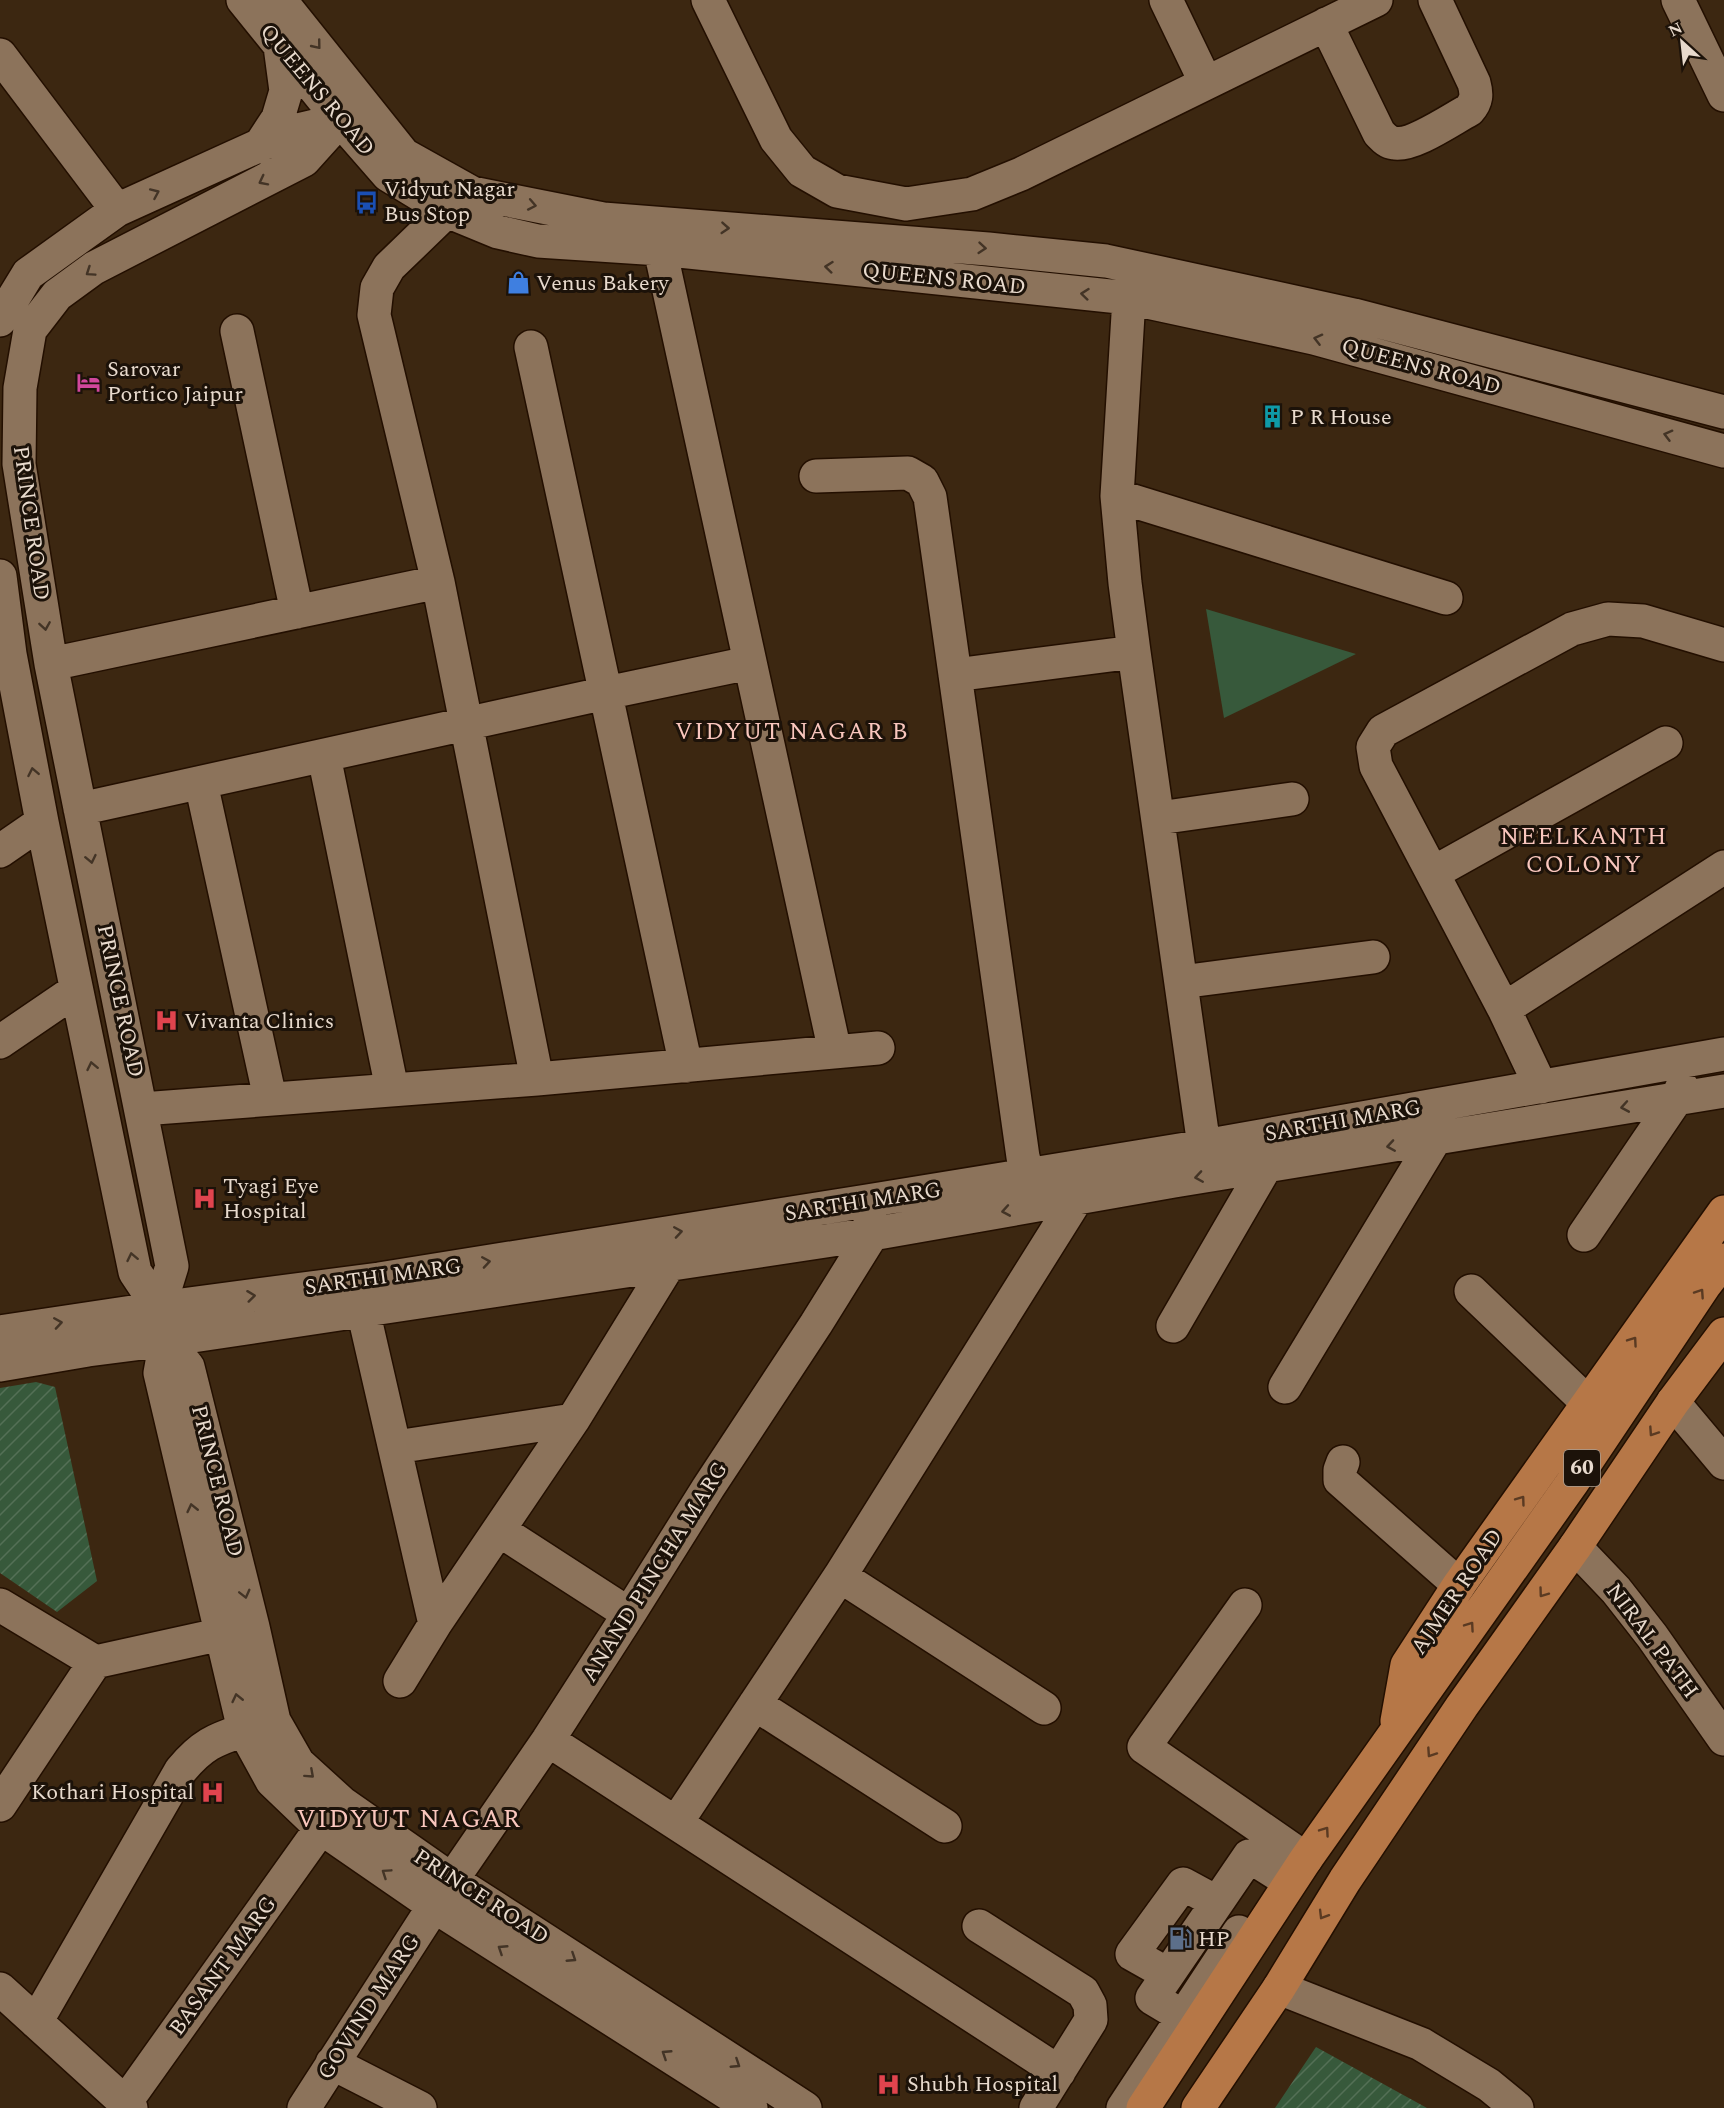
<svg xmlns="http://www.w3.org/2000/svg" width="1724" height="2108" font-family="Spectral,serif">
  <defs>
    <pattern id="garden-furrows" width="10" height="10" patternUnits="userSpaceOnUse" patternTransform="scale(1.5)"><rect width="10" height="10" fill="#37593b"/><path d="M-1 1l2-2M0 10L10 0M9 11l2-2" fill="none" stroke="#547056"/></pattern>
  </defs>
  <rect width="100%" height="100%" fill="#3c2711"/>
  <path fill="#37593b" d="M1206 609 1356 654 1224 718Z"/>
  <path fill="url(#garden-furrows)" d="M36 1382 55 1387 97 1581 57 1612 0 1573V1388Z
    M1316 2047 1427 2108H1275Z"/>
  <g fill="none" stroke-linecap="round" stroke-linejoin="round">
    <defs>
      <path id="minor" d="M243 0 340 120 388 175 447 211 498 232 538 241 660 249 1129 298 1314 338 1724 451
        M280 0 404 155 472 193 603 219 988 249 1106 261 1354 315 1724 412
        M708 0 776 139 802 171 837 191 906 204 972 194 1021 174 1376 0
        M1166 0 1206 83
        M1678 0 1724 95
        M1326 24 1379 133C1384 138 1387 142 1394 143 1412 147 1452 119 1469 110 1477 101 1477 94 1474 83L1435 0
        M0 55 117 210
        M259 147 278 118 286 91 280 46
        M447 211 389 267 377 288 374 315 438 582 537 1079
        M660 249 835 1052
        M1129 298 1117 496 1125 583 1134 652 1204 1146
        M0 320 28 274 117 210 289 132 340 120
        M237 331 297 612
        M531 347 686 1066
        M816 476 908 473 922 481 930 497 1023 1157 1028 1175
        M1117 496 1446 598
        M0 576 10 654 42 822 135 1272 159 1308 166 1340 160 1373 244 1730 272 1781 321 1828 434 1906 751 2108
        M51 664 438 582
        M955 675 1134 652
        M324 756 392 1089
        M201 783 270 1098
        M80 809 606 693 749 663
        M1159 818 1292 799
        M0 851 42 822
        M1433 873 1666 743
        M1181 982 1373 957
        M1504 1009 1724 867
        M0 1042 76 990
        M1541 1087 1504 1009 1376 766 1373 747 1383 731 1572 629 1608 619 1643 621 1724 645
        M142 1109 537 1079 878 1048
        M1584 1235 1677 1098 1682 1087
        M1471 1291 1589 1404
        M159 1308 172 1266 51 664 19 464 20 388 30 330 57 295 94 268 304 160 340 120 357 109
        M363 1310 435 1624
        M1173 1326 1266 1166
        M0 1332 159 1308 379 1279 867 1201 1204 1146 1724 1054
        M166 1340 188 1367 253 1627 274 1721 298 1763 342 1803 452 1880 805 2108
        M0 1365 88 1350 166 1340 872 1234 1174 1181 1724 1091
        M1285 1387 1435 1139
        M1673 1402 1724 1463
        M396 1447 573 1420
        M1343 1462 1340 1470V1480L1459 1585
        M499 1530 629 1614
        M1575 1547 1616 1590 1652 1636 1724 1739
        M840 1576 1044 1708
        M0 1605 95 1662
        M1245 1605 1144 1747 1306 1859
        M400 1681 435 1624 573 1420 669 1264
        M755 1704 945 1826
        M548 1740 1059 2072
        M0 1805 95 1662 222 1634
        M676 1823 840 1576 1077 1198 1074 1184
        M979 1926 1083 1992 1090 2005 1091 2020 1036 2108
        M1155 1967 1132 1954 1183 1884 1207 1897
        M1279 1988 1421 2044 1489 2085 1517 2108
        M0 1989 131 2108
        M36 2022 181 1770C202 1745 214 1740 244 1730
        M1197 2025 1152 1998 1249 1856 1290 1882
        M332 2063 420 2108
        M125 2103 321 1828
        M304 2108 434 1906 548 1740 629 1614 708 1488 816 1324 872 1234 870 1219
        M1123 2108 1239 1932"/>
      <path id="highway" d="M1397 1721 1407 1665 1459 1585 1724 1212
        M1143 2108 1306 1859 1572 1483 1704 1286 1724 1260
        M1198 2108 1279 1988 1345 1880 1462 1706 1575 1547 1673 1402 1724 1334"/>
    </defs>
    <use href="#minor" stroke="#230f00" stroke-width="36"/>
    <use href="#highway" stroke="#230f00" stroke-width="36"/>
    <use href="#minor" stroke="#8c735b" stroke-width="33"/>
    <use href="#highway" stroke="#b67747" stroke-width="33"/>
  </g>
  <defs><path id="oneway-chevron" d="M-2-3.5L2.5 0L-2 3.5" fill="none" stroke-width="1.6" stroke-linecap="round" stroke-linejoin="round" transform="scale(1.5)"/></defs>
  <g stroke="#433426">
    <use href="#oneway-chevron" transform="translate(317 45) rotate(51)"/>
    <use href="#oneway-chevron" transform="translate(263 181) rotate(153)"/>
    <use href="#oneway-chevron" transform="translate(155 193) rotate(-24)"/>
    <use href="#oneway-chevron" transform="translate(532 205) rotate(11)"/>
    <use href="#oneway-chevron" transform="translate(725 228) rotate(4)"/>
    <use href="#oneway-chevron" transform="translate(982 248) rotate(5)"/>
    <use href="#oneway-chevron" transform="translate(829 267) rotate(-174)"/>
    <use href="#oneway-chevron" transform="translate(90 272) rotate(146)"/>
    <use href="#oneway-chevron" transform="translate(1085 294) rotate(-174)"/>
    <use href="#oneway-chevron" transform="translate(1318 339) rotate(-166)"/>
    <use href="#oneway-chevron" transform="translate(1668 435) rotate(-165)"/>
    <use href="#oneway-chevron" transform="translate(45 626) rotate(81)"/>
    <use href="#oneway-chevron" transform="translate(33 772) rotate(-101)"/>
    <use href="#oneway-chevron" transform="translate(91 859) rotate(78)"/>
    <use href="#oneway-chevron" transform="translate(92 1066) rotate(-102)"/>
    <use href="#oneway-chevron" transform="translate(1625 1107) rotate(170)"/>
    <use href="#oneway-chevron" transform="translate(1391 1146) rotate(171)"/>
    <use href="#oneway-chevron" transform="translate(1199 1177) rotate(171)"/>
    <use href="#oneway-chevron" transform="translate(1006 1211) rotate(170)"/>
    <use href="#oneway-chevron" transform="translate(678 1232) rotate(-9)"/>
    <use href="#oneway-chevron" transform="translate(132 1257) rotate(-102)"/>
    <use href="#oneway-chevron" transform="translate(486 1262) rotate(-9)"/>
    <use href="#oneway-chevron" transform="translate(251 1296) rotate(-7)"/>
    <use href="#oneway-chevron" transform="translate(58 1323) rotate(-9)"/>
    <use href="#oneway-chevron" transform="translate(192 1508) rotate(-103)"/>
    <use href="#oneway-chevron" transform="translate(245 1594) rotate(76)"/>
    <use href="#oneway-chevron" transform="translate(237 1698) rotate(-103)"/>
    <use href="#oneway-chevron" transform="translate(310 1774) rotate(42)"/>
    <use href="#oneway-chevron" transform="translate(386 1873) rotate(-146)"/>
    <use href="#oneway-chevron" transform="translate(502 1949) rotate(-147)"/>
    <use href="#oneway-chevron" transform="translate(572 1958) rotate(33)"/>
    <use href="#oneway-chevron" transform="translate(666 2054) rotate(-147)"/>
    <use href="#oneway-chevron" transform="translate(736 2064) rotate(33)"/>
  </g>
  <g stroke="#5a3a22">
    <use href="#oneway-chevron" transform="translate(1700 1293) rotate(-56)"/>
    <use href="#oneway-chevron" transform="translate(1633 1341) rotate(-55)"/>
    <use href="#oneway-chevron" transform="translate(1653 1432) rotate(124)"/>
    <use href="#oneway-chevron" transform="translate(1521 1500) rotate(-54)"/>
    <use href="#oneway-chevron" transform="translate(1543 1593) rotate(126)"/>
    <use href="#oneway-chevron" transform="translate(1470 1626) rotate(-55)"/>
    <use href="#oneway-chevron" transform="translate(1431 1753) rotate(124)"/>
    <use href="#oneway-chevron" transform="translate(1325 1831) rotate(-55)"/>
    <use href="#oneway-chevron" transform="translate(1323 1915) rotate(121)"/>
  </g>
  <defs>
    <symbol id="bus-bare" viewBox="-9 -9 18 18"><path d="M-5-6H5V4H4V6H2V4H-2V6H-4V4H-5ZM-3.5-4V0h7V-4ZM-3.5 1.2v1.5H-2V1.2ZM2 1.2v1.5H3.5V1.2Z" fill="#1a4fb4" stroke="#1c1209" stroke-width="2.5" paint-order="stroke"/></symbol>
    <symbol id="shop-bare" viewBox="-9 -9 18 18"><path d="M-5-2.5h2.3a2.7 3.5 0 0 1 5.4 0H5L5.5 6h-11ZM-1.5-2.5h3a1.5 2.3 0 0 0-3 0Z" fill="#3f7fe0" stroke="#1c1209" stroke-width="2.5" paint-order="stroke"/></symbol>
    <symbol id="hotel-bare" viewBox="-9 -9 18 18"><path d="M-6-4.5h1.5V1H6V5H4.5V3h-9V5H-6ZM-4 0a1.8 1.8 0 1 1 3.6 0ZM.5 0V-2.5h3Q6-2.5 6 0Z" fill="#d1479c" stroke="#1c1209" stroke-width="2.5" paint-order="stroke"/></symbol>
    <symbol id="building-bare" viewBox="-9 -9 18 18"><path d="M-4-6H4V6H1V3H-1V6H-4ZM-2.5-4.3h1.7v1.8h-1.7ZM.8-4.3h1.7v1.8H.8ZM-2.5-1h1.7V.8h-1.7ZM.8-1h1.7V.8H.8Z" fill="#0f9aa8" stroke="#1c1209" stroke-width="2.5" paint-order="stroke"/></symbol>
    <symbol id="hospital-bare" viewBox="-9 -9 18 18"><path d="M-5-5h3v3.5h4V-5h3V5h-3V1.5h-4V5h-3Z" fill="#e0444e" stroke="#1c1209" stroke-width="2.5" paint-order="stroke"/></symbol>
    <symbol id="fuel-bare" viewBox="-9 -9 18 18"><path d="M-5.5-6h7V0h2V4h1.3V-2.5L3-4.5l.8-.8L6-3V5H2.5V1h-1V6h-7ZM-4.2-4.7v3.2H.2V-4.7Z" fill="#5c6f8a" stroke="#1c1209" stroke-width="2.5" paint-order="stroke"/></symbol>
  </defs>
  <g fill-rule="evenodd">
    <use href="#bus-bare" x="350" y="186" width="33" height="33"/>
    <use href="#shop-bare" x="502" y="266" width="33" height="33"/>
    <use href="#hotel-bare" x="72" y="366" width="33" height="33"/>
    <use href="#building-bare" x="1256" y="400" width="33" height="33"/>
    <use href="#hospital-bare" x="150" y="1004" width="33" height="33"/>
    <use href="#hospital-bare" x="188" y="1182" width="33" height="33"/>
    <use href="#hospital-bare" x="196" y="1776" width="33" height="33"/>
    <use href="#fuel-bare" x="1164" y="1922" width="33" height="33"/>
    <use href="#hospital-bare" x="872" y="2068" width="33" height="33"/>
  </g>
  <g text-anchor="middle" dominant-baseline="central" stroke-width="6" stroke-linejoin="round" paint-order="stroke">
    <rect fill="#1c1209" stroke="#ab9e92" stroke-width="1.5" x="1564" y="1450" width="36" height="36" rx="4.5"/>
    <g font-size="21" font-weight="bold" fill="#e8dacd">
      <text x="1582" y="1468">60</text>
    </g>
    <g font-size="22" fill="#e8dacd" stroke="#1c1209">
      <text transform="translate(317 90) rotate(50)">QUEENS ROAD</text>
      <text transform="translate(944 279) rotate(6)">QUEENS ROAD</text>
      <text transform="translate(1421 367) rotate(15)">QUEENS ROAD</text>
      <text transform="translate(31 523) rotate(82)">PRINCE ROAD</text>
      <text transform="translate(120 1001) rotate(78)">PRINCE ROAD</text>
      <text transform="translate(1343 1121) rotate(-10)">SARTHI MARG</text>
      <text transform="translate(863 1202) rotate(-9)">SARTHI MARG</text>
      <text transform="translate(383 1277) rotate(-8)">SARTHI MARG</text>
      <text transform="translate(217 1481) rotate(76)">PRINCE ROAD</text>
      <text transform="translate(655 1572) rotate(-58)">ANAND PINCHA MARG</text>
      <text transform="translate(1457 1592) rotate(-56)">AJMER ROAD</text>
      <text transform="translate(1652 1641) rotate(53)">NIRAL PATH</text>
      <text transform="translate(481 1897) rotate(33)">PRINCE ROAD</text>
      <text transform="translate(223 1966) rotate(-54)">BASANT MARG</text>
      <text transform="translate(369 2007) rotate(-57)">GOVIND MARG</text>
    </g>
    <g font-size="22" fill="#e8dacd" stroke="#1c1209" text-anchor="start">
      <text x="384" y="189">Vidyut Nagar<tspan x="384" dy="25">Bus Stop</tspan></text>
      <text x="536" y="283">Venus Bakery</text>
      <text x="107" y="369">Sarovar<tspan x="107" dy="25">Portico Jaipur</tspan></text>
      <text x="1290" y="417">P R House</text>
      <text x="184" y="1021">Vivanta Clinics</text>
      <text x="223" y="1186">Tyagi Eye<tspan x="223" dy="25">Hospital</tspan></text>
      <text x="194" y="1792" text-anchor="end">Kothari Hospital</text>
      <text x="1198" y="1939">HP</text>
      <text x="907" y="2084">Shubh Hospital</text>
    </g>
    <g font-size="24" letter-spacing="1.5" fill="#f9c6bd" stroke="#1c1209">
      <text x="792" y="732">VIDYUT NAGAR B</text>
      <text x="1584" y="837">NEELKANTH<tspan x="1584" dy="28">COLONY</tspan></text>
    </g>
    <g font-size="26" letter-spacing="1.5" fill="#f9c6bd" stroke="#1c1209">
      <text x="409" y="1819">VIDYUT NAGAR</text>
    </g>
  </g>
  <g transform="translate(1682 42) rotate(333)" stroke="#1c1209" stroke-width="4.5" paint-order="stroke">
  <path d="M0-4.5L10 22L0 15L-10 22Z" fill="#e8dacd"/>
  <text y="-9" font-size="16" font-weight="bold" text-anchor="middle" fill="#e8dacd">N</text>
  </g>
</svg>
